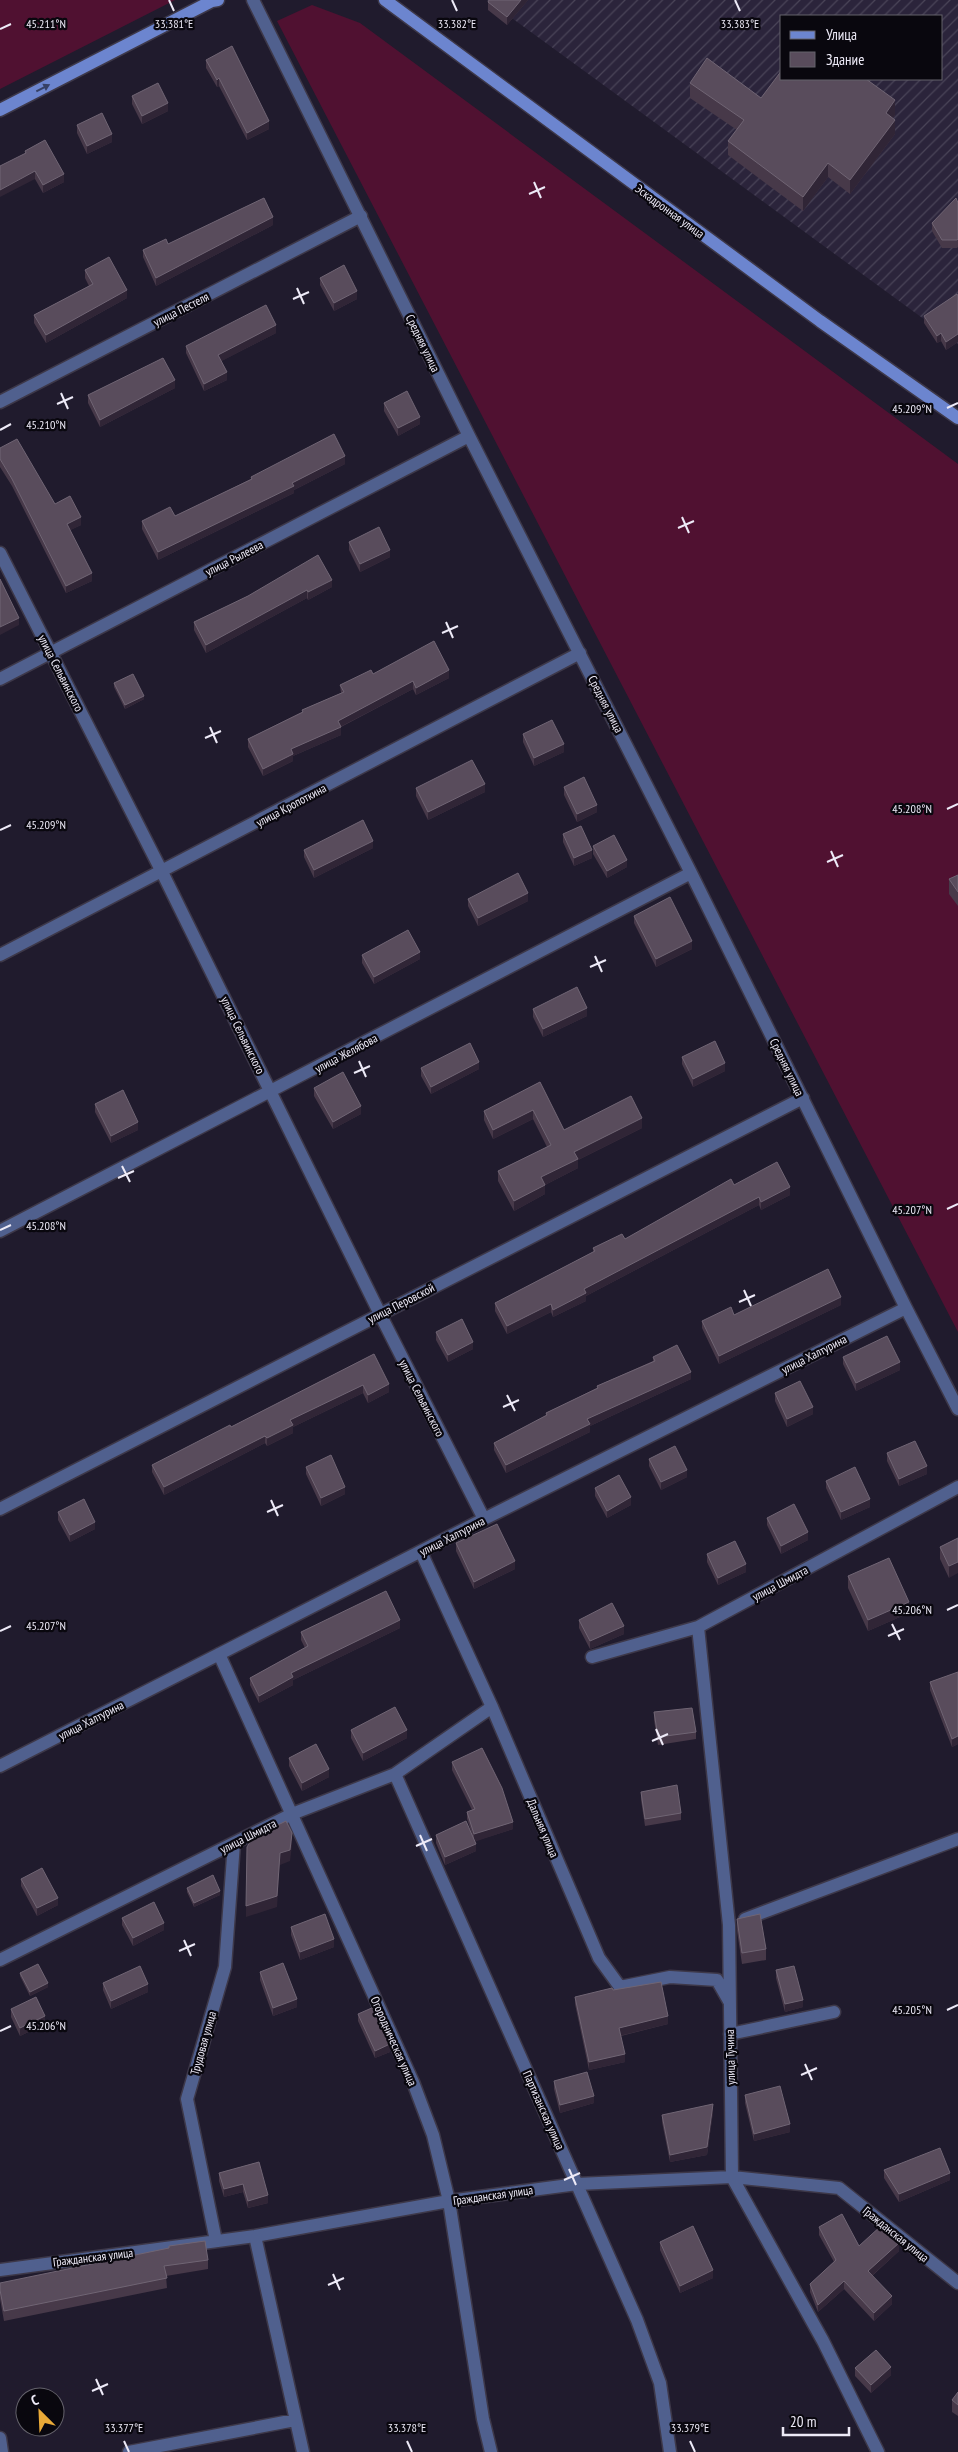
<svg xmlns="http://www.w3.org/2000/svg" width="958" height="2452" font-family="'PT Sans Narrow',sans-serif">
  <defs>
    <pattern id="industrial-furrows" width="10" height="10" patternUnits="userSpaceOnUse" patternTransform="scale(1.25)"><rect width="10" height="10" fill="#2b243b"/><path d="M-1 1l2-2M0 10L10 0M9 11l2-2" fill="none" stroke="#4a4458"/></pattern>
  </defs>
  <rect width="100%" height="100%" fill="#201b2d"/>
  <path fill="url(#industrial-furrows)" fill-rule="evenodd" d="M487 0H958V344ZM782 16H942V79H782Z"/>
  <path fill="#501131" d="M0 0H175L0 89Z
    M312 5 360 23 958 464V1332L277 21Z"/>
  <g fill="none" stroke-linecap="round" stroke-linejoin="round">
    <defs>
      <path id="street" d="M253 0 469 436 691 873 906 1308 958 1409
        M0 402 361 216
        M0 553 162 872 380 1314 484 1519
        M0 679 469 436
        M0 955 580 653
        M0 1231 691 873
        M0 1509 803 1098
        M421 1552 492 1707 599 1958 620 1987 670 1977 717 1980 729 2001
        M698 1627 729 1925 732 2177 823 2341 878 2452
        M219 1654 413 2082 433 2135 449 2201 483 2419 491 2452
        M592 1657 698 1627 958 1487
        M0 1766 484 1519 906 1308
        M395 1774 637 2320 660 2383 670 2452
        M745 1919 958 1839
        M0 1960 292 1814 395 1774 492 1707
        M730 2034 834 2012
        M255 2236 303 2452
        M216 2241 187 2099 225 1967 234 1843
        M0 2270 255 2236 449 2201 577 2184 732 2177 839 2188 958 2283
        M0 2438 2 2452
        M129 2452 295 2420"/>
      <path id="secondary" d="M385 0 820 321 958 418
        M0 110 212 1 218 0"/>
    </defs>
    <use href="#street" stroke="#3d3849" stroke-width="15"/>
    <use href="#secondary" stroke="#3d3849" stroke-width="15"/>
    <use href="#street" stroke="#50608e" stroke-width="12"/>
    <use href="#secondary" stroke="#6c85cf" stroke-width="12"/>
  </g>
  <path fill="#473949" d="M489 0H528L507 25 488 10V2Z
    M206 60 269 129 247 140 219 86 217 87 206 68Z
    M690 83 761 98 895 115 893 118 895 134 850 194 828 177 803 211 728 155V141L737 130 690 98Z
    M132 96 168 111 142 124 132 104Z
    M77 125 112 142 87 154 77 133Z
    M25 151 64 182 43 193 35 179 25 154Z
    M958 203V247L957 248H942L932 231V223Z
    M273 225 156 286 143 257V250L168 244Z
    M85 270 127 298 46 343 34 323V315L89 286 85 278Z
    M320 278 357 299 334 311 320 285Z
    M958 296V342L946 350 941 341 937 343 924 323V316Z
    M276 333 221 361 227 380 204 391 186 353V346Z
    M175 388 100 427 88 403V395Z
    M384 403 420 424 398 436 384 411Z
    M0 448 55 504 81 525 70 530 92 581 66 593 12 486 0 467Z
    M345 464 294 490V493L158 560 142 529V521L175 516 251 479V477Z
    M349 542 390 557 360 572 349 550Z
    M332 587 308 600 307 598 206 653 194 630V622L248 596Z
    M373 674 449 678 416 695 413 689 341 727V735L293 756V761L263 776 248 747V739L302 712V710L341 693 340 685Z
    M114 683 144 699 125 709 114 687Z
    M523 734 564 752 534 766 523 742Z
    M564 787 597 812 577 822 564 795Z
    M416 788 485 792 428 820 416 796Z
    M563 834 592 858 574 866 563 842Z
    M593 846 627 867 607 878 593 854Z
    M373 848 314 878 304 857V850Z
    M958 875V906L949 894V879Z
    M468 899 528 901 478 926 468 906Z
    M634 916 692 949 656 967 634 923Z
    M362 955 420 959 374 984 362 963Z
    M533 1009 587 1016 543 1037 533 1017Z
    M682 1057 725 1071 693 1087 682 1064Z
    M421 1068 479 1069 431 1094 421 1076Z
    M540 1082 564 1130 642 1128 578 1160V1168L545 1185V1194L514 1211 498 1181V1171L547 1147 533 1119 493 1139 484 1120V1111Z
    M314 1088 361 1114 333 1129 314 1096Z
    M95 1104 138 1130 111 1143 95 1112Z
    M734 1185 790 1195 761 1210 759 1205 586 1296V1301L553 1317 551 1312 507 1334 495 1311V1303L593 1252V1248L625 1239Z
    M841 1305 719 1364 702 1328V1321L734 1315Z
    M436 1332 473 1349 448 1362 436 1340Z
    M374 1354 389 1392 368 1403 363 1393 293 1427V1433L267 1446 265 1443 164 1495 152 1472V1465L231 1427Z
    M653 1357 691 1379 590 1426V1432L506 1473 494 1450V1443L546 1416V1413L597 1388V1386L653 1361Z
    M843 1357 900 1370 856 1391 843 1364Z
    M775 1393 813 1414 787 1427 775 1401Z
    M887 1453 927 1474 899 1486 887 1461Z
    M649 1459 687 1477 661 1490 649 1466Z
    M306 1467 345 1494 321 1506 306 1474Z
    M826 1481 870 1507 841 1520 826 1488Z
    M595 1488 631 1505 607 1518 595 1496Z
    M58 1512 95 1529 70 1542 58 1520Z
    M767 1518 808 1540 781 1554 767 1525Z
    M958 1538 949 1578 940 1559V1547Z
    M456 1543 515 1569 474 1589 456 1551Z
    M707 1554 746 1572 718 1585 707 1562Z
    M848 1576 909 1613 868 1631 848 1588Z
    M579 1620 624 1634 590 1649 579 1628Z
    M400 1628 293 1680V1685L259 1703 250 1685V1678L305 1648 301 1640V1632Z
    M930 1682 958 1744 952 1747 930 1690Z
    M654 1712 696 1732V1739L658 1745 654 1720Z
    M351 1730 407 1738 363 1761 351 1738Z
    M289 1758 329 1777 302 1791 289 1766Z
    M452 1762 513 1829 475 1841 476 1851 445 1865 436 1843V1835L472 1834 467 1819V1812L472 1810 452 1770Z
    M641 1792 681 1813V1820L645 1826 641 1800Z
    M21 1879 58 1905 37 1916 21 1886Z
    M187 1888 220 1895 194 1907 187 1892Z
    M122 1918 164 1930 133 1946 122 1925Z
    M737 1919 766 1949V1960L742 1964 737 1931Z
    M291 1927 334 1947 300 1960 291 1935Z
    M776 1970 803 2007 785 2012 776 1978Z
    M260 1972 297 2007 273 2016 260 1980Z
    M20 1973 48 1987 30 1996 20 1976Z
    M103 1983 148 1992 111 2009 103 1990Z
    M613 1990 668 2024 621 2036 625 2062 589 2070 575 2004V1997Z
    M11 2009 45 2024 20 2036 11 2017Z
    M358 2014 390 2052 375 2058 358 2021Z
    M554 2081 594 2103 560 2113 554 2089Z
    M745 2095 790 2132 754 2141 745 2103Z
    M713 2112 707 2155 670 2162 662 2122V2115Z
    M259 2162 268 2203 248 2208 243 2192 224 2197 219 2181V2173Z
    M884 2170 950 2180 899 2202 884 2178Z
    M819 2227 859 2246 899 2251 872 2276 892 2304 874 2321 844 2289 818 2312 810 2292V2284L834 2262 819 2235Z
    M660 2242 713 2278 680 2293 660 2250Z
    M208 2260V2269L166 2276 167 2288 4 2321 0 2299V2283Z
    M855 2368 891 2375 871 2393 855 2376Z
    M958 2392V2416L952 2412V2400Z"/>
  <path fill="#302536" d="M521 0H528L507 25V17Z
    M219 78V86L217 87V80Z
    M895 100V115L886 127V113Z
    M168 103V111L142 124V116Z
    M895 120V134L850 194V180Z
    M269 121V129L247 140V133Z
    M112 134V142L87 154V146Z
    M828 163V177L803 211V197Z
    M35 171V179L0 197V190Z
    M64 174V182L43 193V185Z
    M273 217V225L156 286V278Z
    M127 290V298L46 343V335Z
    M357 291V299L334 311V303Z
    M276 325V333L218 363V355Z
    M941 333V341L937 343V336Z
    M958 334V342L946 350V342Z
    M227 372V380L204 391V384Z
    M175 380V388L100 427V420Z
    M420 417V424L398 436V428Z
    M345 456V464L294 490V493L158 560V552Z
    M81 517V525L67 532V524Z
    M390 550V557L360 572V564Z
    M92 573V581L66 593V586Z
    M332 580V587L308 600V592Z
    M307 590V598L206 653V645Z
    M19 618V625L0 635V627Z
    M449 670V678L416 695V688Z
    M413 681V689L338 728V721Z
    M144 696V699L125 709V705Z
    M341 727V735L293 756V761L263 776V769L291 749Z
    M564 744V752L534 766V758Z
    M485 784V792L428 820V812Z
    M597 805V812L577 822V814Z
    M373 841V848L314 878V870Z
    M592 850V858L574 866V858Z
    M627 860V867L607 878V871Z
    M528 893V901L478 926V918Z
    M692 941V949L656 967V959Z
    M420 952V959L374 984V977Z
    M587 1008V1016L543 1037V1029Z
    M479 1062V1069L431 1094V1087Z
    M725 1063V1071L693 1087V1079Z
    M361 1106V1114L333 1129V1122Z
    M533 1110V1119L493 1139V1130Z
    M642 1118V1128L578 1160V1168L541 1187V1177L574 1152Z
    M138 1122V1130L111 1143V1136Z
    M545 1185V1194L514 1211V1201Z
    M790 1187V1195L761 1210V1202Z
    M759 1197V1205L586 1296V1301L553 1317V1310L584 1289Z
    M841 1297V1305L719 1364V1356Z
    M551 1304V1312L507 1334V1326Z
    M473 1342V1349L448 1362V1355Z
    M900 1362V1370L856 1391V1383Z
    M691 1372V1379L590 1426V1432L506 1473V1465L587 1419Z
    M389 1384V1392L368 1403V1395Z
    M363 1385V1393L293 1427V1433L267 1446V1438L290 1420Z
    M813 1407V1414L787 1427V1419Z
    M265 1436V1443L164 1495V1487Z
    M927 1466V1474L899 1486V1479Z
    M687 1470V1477L661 1490V1482Z
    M345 1487V1494L321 1506V1498Z
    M631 1497V1505L607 1518V1511Z
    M870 1499V1507L841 1520V1512Z
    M95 1522V1529L70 1542V1535Z
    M808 1532V1540L781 1554V1546Z
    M515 1561V1569L474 1589V1582Z
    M958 1562V1573L949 1578V1566Z
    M746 1564V1572L718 1585V1578Z
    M909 1602V1613L868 1631V1620Z
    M400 1620V1628L293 1680V1685L259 1703V1696L291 1673Z
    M624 1626V1634L590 1649V1641Z
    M407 1730V1738L363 1761V1753Z
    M958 1736V1744L952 1747V1739Z
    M329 1769V1777L302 1791V1783Z
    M513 1822V1829L474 1842V1834Z
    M292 1833V1845L290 1861 280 1865 277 1907 246 1917V1906L280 1853Z
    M476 1844V1851L445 1865V1857Z
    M220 1891V1895L194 1907V1903Z
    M58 1898V1905L37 1916V1908Z
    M164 1923V1930L133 1946V1938Z
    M334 1939V1947L300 1960V1952Z
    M48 1983V1987L30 1996V1992Z
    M148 1984V1992L111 2009V2001Z
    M297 1999V2007L273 2016V2008Z
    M803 2000V2007L785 2012V2004Z
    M45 2016V2024L20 2036V2028Z
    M668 2016V2024L619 2036V2028Z
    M390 2044V2052L375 2058V2051Z
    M625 2054V2062L589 2070V2062Z
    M594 2096V2103L560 2113V2105Z
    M713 2104V2112L707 2155 670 2162V2155Z
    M790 2124V2132L754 2141V2134Z
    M950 2173V2180L899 2202V2194Z
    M243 2184V2192L224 2197V2189Z
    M268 2195V2203L248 2208V2201Z
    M899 2243V2251L868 2279V2271Z
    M713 2270V2278L680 2293V2286Z
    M844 2281V2289L818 2312V2305Z
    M892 2296V2304L874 2321V2313Z
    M891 2367V2375L871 2393V2385Z"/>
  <path fill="#594c5c" stroke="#706574" d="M489 0H521L507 17 488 2Z
    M232 46 269 121 247 133 219 78 217 80 206 60Z
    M707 58 761 98 782 70V79H866L895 100 886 113 895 120 850 180 828 163 803 197 728 141 744 120 690 83Z
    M158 83 168 103 142 116 132 96Z
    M102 113 112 134 87 146 77 125Z
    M45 140 64 174 43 185 35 171 0 190V166L26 153 25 151Z
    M264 198 273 217 156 278 143 250 166 239 168 244Z
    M956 198 958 203V239L957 240H942L932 223Z
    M109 257 127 290 46 335 34 315 93 284 85 270Z
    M344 265 357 291 334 303 320 278Z
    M957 294 958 296V334L946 342 941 333 937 336 924 316Z
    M266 305 276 325 218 355 227 372 204 384 186 346Z
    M163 358 175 380 100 420 88 395Z
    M407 391 420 417 398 428 384 403Z
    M334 434 345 456 292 483 294 486 158 552 142 521 170 507 175 516 252 479 251 477Z
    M17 439 55 504 70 496 81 517 67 524 92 573 66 586 12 479 0 459V448Z
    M379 527 390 550 360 564 349 542Z
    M318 555 332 580 308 592 307 590 206 645 194 622 248 596Z
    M0 579 19 618 0 627Z
    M434 641 449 670 416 688 413 681 338 721 341 727 291 749 293 754 263 769 248 739 303 712 302 710 344 692 340 685 371 670 373 674Z
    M133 674 144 696 125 705 114 683Z
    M552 720 564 744 534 758 523 734Z
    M472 760 485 784 428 812 416 788Z
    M584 777 597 805 577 814 564 787Z
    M363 820 373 841 314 870 304 850Z
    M581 826 592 850 574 858 563 834Z
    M614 835 627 860 607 871 593 846Z
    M518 873 528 893 478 918 468 899Z
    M958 875V892L949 879Z
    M670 897 692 941 656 959 634 916Z
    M408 930 420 952 374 977 362 955Z
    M577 987 587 1008 543 1029 533 1009Z
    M715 1041 725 1063 693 1079 682 1057Z
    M470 1043 479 1062 431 1087 421 1068Z
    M343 1072 361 1106 333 1122 314 1088Z
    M540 1082 564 1130 631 1096 642 1118 574 1152 578 1159 541 1177 545 1185 514 1201 498 1171 551 1145 533 1110 493 1130 484 1111Z
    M123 1090 138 1122 111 1136 95 1104Z
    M777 1162 790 1187 761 1202 759 1197 584 1289 586 1293 553 1310 551 1304 507 1326 495 1303 595 1251 593 1248 622 1234 625 1239 731 1179 734 1185Z
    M828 1269 841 1297 719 1356 702 1321 731 1307 734 1315Z
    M462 1319 473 1342 448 1355 436 1332Z
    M887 1336 900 1362 856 1383 843 1357Z
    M677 1345 691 1372 587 1419 590 1424 506 1465 494 1443 547 1415 546 1413 598 1388 597 1386 655 1361 653 1357Z
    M374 1354 389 1384 368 1395 363 1385 290 1420 293 1425 267 1438 265 1436 164 1487 152 1465 230 1425 231 1427Z
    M800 1381 813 1407 787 1419 775 1393Z
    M915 1441 927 1466 899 1479 887 1453Z
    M675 1446 687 1470 661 1482 649 1459Z
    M331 1455 345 1487 321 1498 306 1467Z
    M855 1467 870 1499 841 1512 826 1481Z
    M619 1475 631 1497 607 1511 595 1488Z
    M84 1499 95 1522 70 1535 58 1512Z
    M794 1504 808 1532 781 1546 767 1518Z
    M497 1524 515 1561 474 1582 456 1543Z
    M958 1538V1562L949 1566 940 1547Z
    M735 1541 746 1564 718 1578 707 1554Z
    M889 1558 909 1602 868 1620 848 1576Z
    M386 1591 400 1620 291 1673 293 1677 259 1696 250 1678 308 1646 301 1632Z
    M612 1603 624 1626 590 1641 579 1620Z
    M958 1672V1736L952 1739 930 1682Z
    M395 1707 407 1730 363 1753 351 1730Z
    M692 1708 696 1732 658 1737 654 1712Z
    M316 1744 329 1769 302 1783 289 1758Z
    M482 1748 502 1788 513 1822 474 1834 467 1812 475 1809 452 1762Z
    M677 1785 681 1813 645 1819 641 1792Z
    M286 1821 292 1833 290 1850 280 1853 277 1896 246 1906 247 1847 253 1837Z
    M466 1821 476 1844 445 1857 436 1835Z
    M42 1868 58 1898 37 1908 21 1879Z
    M213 1875 220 1891 194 1903 187 1888Z
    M154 1902 164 1923 133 1938 122 1918Z
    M325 1914 334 1939 300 1952 291 1927Z
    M760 1914 766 1949 742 1953 737 1919Z
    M283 1963 297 1999 273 2008 260 1972Z
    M38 1964 48 1983 30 1992 20 1973Z
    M140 1966 148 1984 111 2001 103 1983Z
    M794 1966 803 2000 785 2004 776 1970Z
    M661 1982 668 2016 619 2028 625 2054 589 2062 575 1997 612 1988 613 1990Z
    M36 1997 45 2016 20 2028 11 2009Z
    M374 2007 390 2044 375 2051 358 2014Z
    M587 2072 594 2096 560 2105 554 2081Z
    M780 2086 790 2124 754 2134 745 2095Z
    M713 2104 707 2147 670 2155 662 2115Z
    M940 2148 950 2173 899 2194 884 2170Z
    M259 2162 268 2195 248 2201 243 2184 224 2189 219 2173Z
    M842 2214 859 2246 882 2225 899 2243 868 2271 892 2296 874 2313 844 2281 818 2305 810 2284 836 2260 819 2227Z
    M693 2226 713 2270 680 2286 660 2242Z
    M205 2241 208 2260 164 2266 167 2278 4 2311 0 2290V2283L169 2248V2246Z
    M876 2350 891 2367 871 2385 855 2368Z
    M958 2392V2405L952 2400Z"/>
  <defs><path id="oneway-solid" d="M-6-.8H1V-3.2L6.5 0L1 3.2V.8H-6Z" transform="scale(1.25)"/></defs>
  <use fill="#364065" href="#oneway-solid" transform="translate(43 88) rotate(-27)"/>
  <path fill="none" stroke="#edeaf7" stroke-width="2" d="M169 0 174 11M452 0 457 11M735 0 740 11M0 29 11 24M534 182 541 198M529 194 545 187M297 288 304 304M293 299 309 292M61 393 68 409M57 404 73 397M947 408 958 403M0 430 11 424M682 517 689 533M678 528 694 521M446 622 453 638M442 633 458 626M210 727 217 743M205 738 221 731M947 809 958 804M0 830 11 825M831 851 838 867M827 862 843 855M595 956 602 972M590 967 606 960M359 1061 366 1077M354 1073 370 1066M122 1166 130 1182M118 1178 134 1171M947 1209 958 1204M0 1230 11 1225M744 1290 751 1306M739 1302 755 1295M507 1395 515 1411M503 1407 519 1400M271 1500 278 1516M267 1512 283 1505M947 1610 958 1605M892 1624 900 1640M0 1631 11 1626M888 1636 904 1629M656 1729 663 1745M652 1741 668 1734M420 1835 427 1851M416 1846 432 1839M184 1940 191 1956M179 1951 195 1944M947 2010 958 2005M0 2031 11 2026M805 2064 812 2080M801 2075 817 2068M569 2169 576 2185M564 2180 580 2173M333 2274 340 2290M328 2285 344 2278M96 2379 103 2395M92 2391 108 2384M124 2441 129 2452M407 2441 412 2452M690 2441 695 2452"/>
  <g text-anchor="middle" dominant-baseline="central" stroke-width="4.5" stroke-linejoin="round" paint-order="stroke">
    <g font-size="12" fill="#edeaf7" stroke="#09070e">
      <text transform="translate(670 211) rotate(36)">Эскадронная улица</text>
      <text transform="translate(181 309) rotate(-27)">улица Пестеля</text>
      <text transform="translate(423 343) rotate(64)">Средняя улица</text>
      <text transform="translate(234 558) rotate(-27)">улица Рылеева</text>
      <text transform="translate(61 673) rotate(63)">улица Сельвинского</text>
      <text transform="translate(606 704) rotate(63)">Средняя улица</text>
      <text transform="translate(291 805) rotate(-28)">улица Кропоткина</text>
      <text transform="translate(243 1035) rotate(64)">улица Сельвинского</text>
      <text transform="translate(346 1053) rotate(-28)">улица Желябова</text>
      <text transform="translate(787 1067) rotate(64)">Средняя улица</text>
      <text transform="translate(401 1303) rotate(-27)">улица Перовской</text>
      <text transform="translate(814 1354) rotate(-27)">улица Халтурина</text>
      <text transform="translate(422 1398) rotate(63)">улица Сельвинского</text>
      <text transform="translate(452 1536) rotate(-27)">улица Халтурина</text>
      <text transform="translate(780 1583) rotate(-28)">улица Шмидта</text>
      <text transform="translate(91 1720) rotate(-27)">улица Халтурина</text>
      <text transform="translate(543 1828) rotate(67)">Дальняя улица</text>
      <text transform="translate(248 1836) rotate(-27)">улица Шмидта</text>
      <text transform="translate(394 2041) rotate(66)">Огородническая улица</text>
      <text transform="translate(203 2043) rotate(-74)">Трудовая улица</text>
      <text transform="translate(730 2057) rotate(-91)">улица Тучина</text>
      <text transform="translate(544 2110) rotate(66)">Партизанская улица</text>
      <text transform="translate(493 2195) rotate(-8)">Гражданская улица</text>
      <text transform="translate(896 2234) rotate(39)">Гражданская улица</text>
      <text transform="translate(93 2257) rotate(-7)">Гражданская улица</text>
    </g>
  </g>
  <g font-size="12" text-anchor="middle" fill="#edeaf7" stroke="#09070e" stroke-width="4.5" stroke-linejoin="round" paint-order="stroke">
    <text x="174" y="28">33.381°E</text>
    <text x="740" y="28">33.383°E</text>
    <text x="457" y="28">33.382°E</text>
    <text x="46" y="28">45.211°N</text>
    <text x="912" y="413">45.209°N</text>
    <text x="46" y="429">45.210°N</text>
    <text x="912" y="813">45.208°N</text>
    <text x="46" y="829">45.209°N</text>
    <text x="912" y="1214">45.207°N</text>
    <text x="46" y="1230">45.208°N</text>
    <text x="912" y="1614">45.206°N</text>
    <text x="46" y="1630">45.207°N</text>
    <text x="912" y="2014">45.205°N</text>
    <text x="46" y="2030">45.206°N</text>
    <text x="124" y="2432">33.377°E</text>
    <text x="407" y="2432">33.378°E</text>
    <text x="690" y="2432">33.379°E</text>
  </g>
  <rect x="780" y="15" width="162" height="65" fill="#09070e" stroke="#64626b"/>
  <rect x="790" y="31" width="25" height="8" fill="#6c85cf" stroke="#64626b"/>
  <text x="826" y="40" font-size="15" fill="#edeaf7">Улица</text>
  <rect x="790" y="52" width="25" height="15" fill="#594c5c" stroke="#64626b"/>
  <text x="826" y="65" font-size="15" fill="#edeaf7">Здание</text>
  <g transform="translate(40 2412) rotate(336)"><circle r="24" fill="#09070e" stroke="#64626b"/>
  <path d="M0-4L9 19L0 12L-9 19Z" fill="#eaaa38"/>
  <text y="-8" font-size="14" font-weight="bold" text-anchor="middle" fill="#edeaf7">С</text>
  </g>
  <path d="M783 2427v8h66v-8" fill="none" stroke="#edeaf7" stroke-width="2.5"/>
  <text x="790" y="2427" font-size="15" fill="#edeaf7" stroke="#09070e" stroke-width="4" paint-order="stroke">20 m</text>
</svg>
